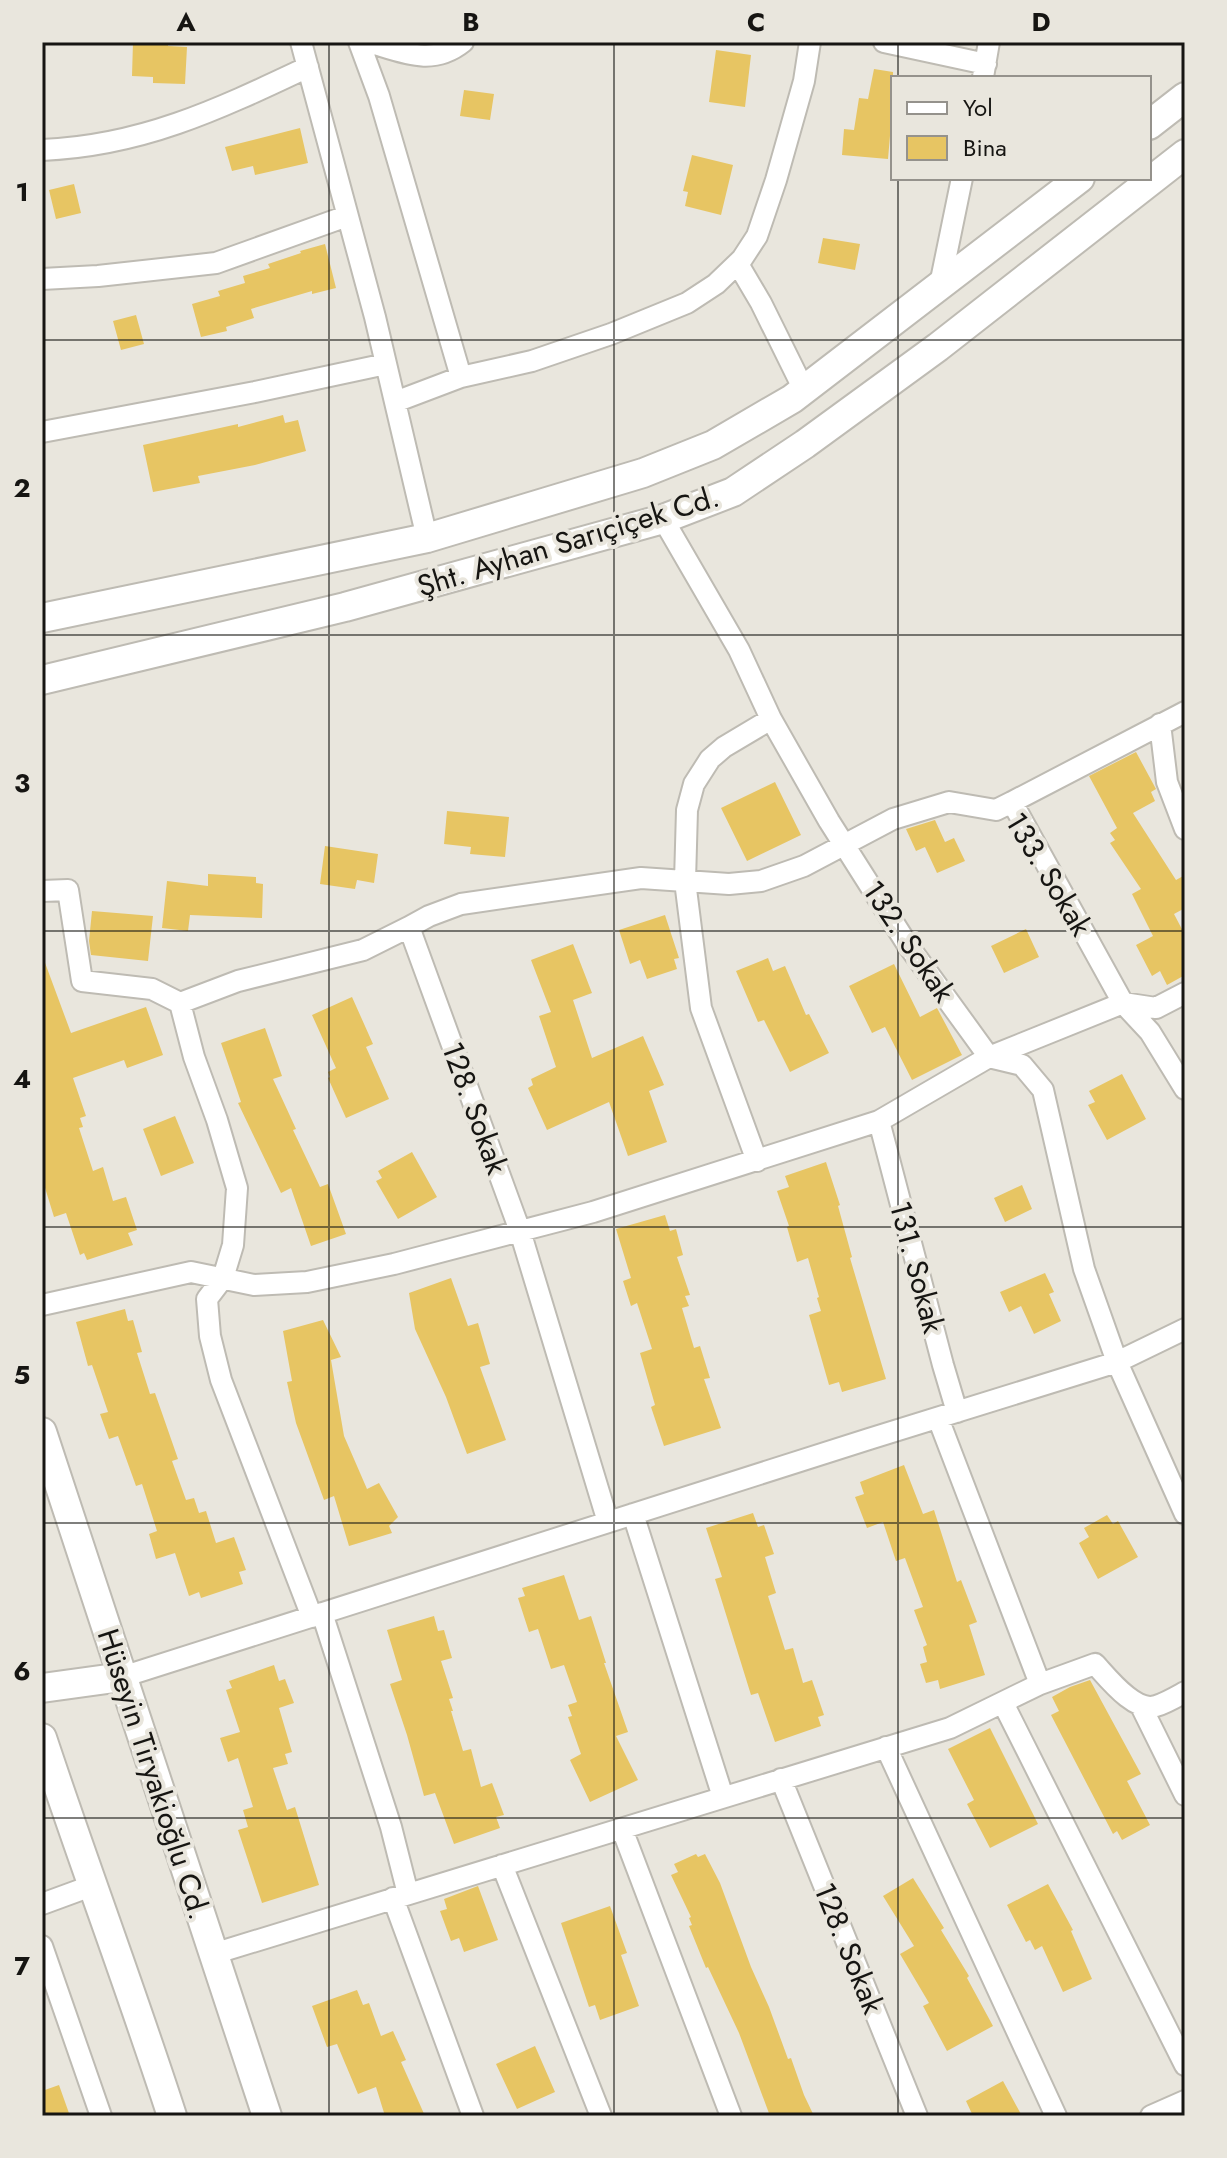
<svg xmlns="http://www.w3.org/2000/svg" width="1227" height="2158" font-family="Jost,sans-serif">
  <rect width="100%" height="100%" fill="#e9e6dd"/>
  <path fill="#e7c563" d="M133 42H168V46L187 47 185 84 153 83V77L132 76Z
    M716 50 751 55 745 107 709 102Z
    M874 69 893 72V101L888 159 842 155 844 129 854 130 859 98 868 99Z
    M464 90 494 94 490 120 460 116Z
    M300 128 308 163 255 175 253 166 232 171 225 147Z
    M692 155 733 165 721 215 685 206 688 192 683 191Z
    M74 184 81 213 56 219 49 190Z
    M823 238 860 244 855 270 818 263Z
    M325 244 336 288 312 294V291L251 309 254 318 226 327 227 331 201 337 192 304 220 296 218 291 245 283 243 276 270 268 268 264 301 253 300 251Z
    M136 315 144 344 121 350 113 321Z
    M283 415 285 423 298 420 306 451 255 465 198 476 200 483 153 492 143 445 238 424V427Z
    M1136 752 1156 789 1151 792 1155 801 1133 813 1176 880 1185 875V908L1174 914 1185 935V975L1167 985 1160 971 1152 976 1136 945 1153 936 1132 894 1141 889 1110 843 1115 840 1110 833 1117 828 1089 776Z
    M775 782 801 835 747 861 721 808Z
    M447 811 509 817 505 857 470 854 471 847 444 844Z
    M935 820 945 842 954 838 965 861 937 873 925 847 916 851 906 829Z
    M325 846 378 854 374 883 357 880 355 889 320 884Z
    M208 874 256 877V883L263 884 262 918 190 915 188 931 162 928 167 881 208 886Z
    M92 911 153 916 148 961 91 955 89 941Z
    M665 915 679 958 674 959 677 969 647 979 640 960 630 964 619 930Z
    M1026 929 1039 957 1004 973 991 946Z
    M573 944 592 993 573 1000 592 1058 643 1036 664 1085 649 1091 667 1142 628 1156 609 1102 547 1130 528 1088 533 1085 531 1079 556 1067 539 1016 551 1012 531 960Z
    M768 958 773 971 785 966 806 1015 809 1014 829 1053 790 1072 764 1020 758 1022 736 971Z
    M44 960 71 1033 146 1007 163 1055 127 1068 124 1060 73 1078 86 1116 80 1118 83 1127 79 1128 93 1171 103 1167 113 1201 126 1197 137 1230 128 1233 133 1245 87 1260 84 1253 80 1255 66 1213 54 1217 42 1178V961Z
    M894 964 920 1017 937 1008 962 1055 912 1080 885 1027 872 1033 849 986Z
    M352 997 373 1044 366 1047 389 1099 346 1118 328 1078 330 1077 328 1072 336 1068 312 1015Z
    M265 1028 282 1076 273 1079 296 1129 293 1130 320 1187 328 1184 346 1234 311 1246 291 1188 281 1193 238 1103 241 1102 221 1043Z
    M1122 1074 1146 1119 1107 1140 1088 1105 1095 1102 1089 1091Z
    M175 1116 194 1163 161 1176 143 1129Z
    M412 1152 437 1197 398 1219 376 1181 382 1178 378 1171Z
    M826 1162 840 1205 838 1206 852 1257 850 1258 886 1379 842 1392 839 1382 829 1385 809 1315 821 1311 817 1298 819 1297 808 1258 797 1262 787 1227 789 1226 777 1191 789 1187 785 1176Z
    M1022 1185 1032 1209 1005 1222 994 1198Z
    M665 1215 670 1231 676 1229 683 1255 677 1257 690 1295 685 1296 689 1306 682 1308 694 1348 700 1346 710 1378 704 1379 721 1428 664 1446 651 1407 655 1405 640 1353 652 1349 637 1303 631 1306 623 1281 631 1278 616 1229Z
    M1045 1273 1054 1292 1049 1294 1061 1321 1034 1334 1021 1306 1009 1312 1000 1292Z
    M451 1278 468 1326 478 1323 490 1364 480 1367 506 1440 467 1454 446 1397 415 1329 409 1293Z
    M125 1309 128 1321 133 1320 142 1352 137 1353 150 1394 155 1393 178 1459 172 1461 186 1500 194 1498 199 1513 206 1511 216 1543 234 1537 246 1570 239 1572 243 1584 201 1598 199 1592 189 1596 175 1553 156 1559 149 1534 157 1531 142 1484 136 1486 118 1436 109 1439 100 1414 108 1412 92 1365 88 1366 76 1322Z
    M323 1320 341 1357 331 1360 344 1436 367 1489 379 1483 398 1517 389 1526 392 1533 349 1546 334 1496 324 1500 296 1423 287 1382 292 1381 283 1331Z
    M904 1465 923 1514 934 1510 957 1582 961 1580 977 1622 969 1625 985 1675 940 1689 938 1680 926 1683 920 1664 927 1662 923 1647 927 1645 914 1610 923 1607 905 1558 896 1561 883 1522 867 1528 855 1497 864 1494 860 1482Z
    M753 1513 758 1527 764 1525 774 1554 765 1557 776 1593 768 1596 785 1650 793 1648 803 1683 812 1680 824 1715 818 1717 821 1726 775 1742 758 1693 751 1695 715 1579 722 1577 706 1528Z
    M1107 1515 1113 1524 1118 1521 1138 1557 1098 1579 1079 1543 1089 1537 1084 1528Z
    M564 1575 579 1620 591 1616 606 1663H604L628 1732 616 1736 638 1780 590 1802 570 1760 581 1754 568 1717 572 1716 568 1705 577 1702 564 1665 551 1669 538 1629 529 1632 518 1598 525 1596 522 1588Z
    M434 1616 438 1631 444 1630 452 1658 441 1661 453 1698 449 1699 453 1711H451L463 1751 471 1749 481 1787 492 1783 504 1815 496 1817 500 1828 454 1844 435 1793 424 1796 407 1735 390 1684 402 1680 387 1630Z
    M274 1665 279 1681 285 1679 294 1703 279 1708 292 1752 285 1754 288 1764 273 1768 287 1810 295 1807 319 1885 262 1903 238 1830 248 1827 243 1810 253 1807 238 1758 228 1762 220 1738 240 1732 226 1690 232 1688 229 1681Z
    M1090 1680 1141 1774 1127 1781 1150 1825 1122 1840 1117 1831 1113 1834 1051 1715 1059 1711 1052 1697 1070 1687Z
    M990 1728 1038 1824 990 1848 967 1804 974 1800 948 1749Z
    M696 1854 698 1857 705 1854 720 1883 751 1967 769 2007 788 2059 791 2058 804 2095 814 2116H770L739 2033 708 1967 706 1968 689 1926 692 1925 689 1918 691 1917 671 1875 678 1872 674 1864Z
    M913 1878 944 1928 941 1930 969 1976 967 1978 993 2026 947 2051 923 2006 929 2003 900 1954 914 1946 883 1896Z
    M1048 1884 1073 1930 1071 1931 1092 1979 1063 1992 1042 1946 1035 1950 1030 1940 1026 1942 1007 1905Z
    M478 1886 498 1940 464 1952 459 1938 451 1941 440 1911 447 1909 444 1899Z
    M610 1906 627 1953 621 1955 639 2006 600 2020 595 2005 589 2007 561 1923Z
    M357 1990 363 2005 369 2003 381 2036 393 2031 406 2060 401 2062 425 2116H385L376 2087 358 2094 337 2044 327 2047 312 2006Z
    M535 2046 555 2092 517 2109 496 2064Z
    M1003 2081 1022 2116H973L966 2101Z
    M59 2085 70 2116H42V2091Z"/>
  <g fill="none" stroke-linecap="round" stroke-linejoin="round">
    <defs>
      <path id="street" d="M301 42 375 317 427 538
        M359 42 379 96 461 377
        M368 42C403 52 432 67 463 42
        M884 42 986 64
        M983 77 989 42
        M42 150C142 146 219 109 308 67
        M738 264 761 303 804 390
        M42 279 98 276 216 263 347 216
        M940 285 962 178
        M395 402 461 377 532 361 611 334 687 303 716 284 742 259 757 236 776 180 804 81 810 42
        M42 432 255 392 386 364
        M663 519 739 650 771 719 829 821 907 944 989 1057 1022 1065 1043 1090 1084 1269 1117 1362 1185 1514
        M1160 724 1167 782 1185 829
        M1012 802 1185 712
        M42 891 68 890 82 981 152 989 180 1003 194 1057 217 1120 237 1188 233 1245 223 1278 207 1299 210 1336 221 1380 312 1617
        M409 927 429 916 461 904 641 878 729 884 761 881 804 866 893 819 949 802 996 810 1012 802 1123 1003 1150 1032 1185 1089
        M180 1003 238 981 363 950 409 927 520 1231 608 1522
        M879 1121 943 1365 957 1412
        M757 1161 701 1008 685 881 687 810 694 784 710 759 724 747 771 719
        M42 1305 191 1272 254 1285 307 1282 394 1264 593 1212 879 1121 989 1057 1123 1003 1156 1008 1185 993
        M938 1418 1040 1684
        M633 1514 723 1797
        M322 1613 391 1827 408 1894
        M122 1677 869 1439 1117 1362 1185 1329
        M1003 1703 1185 2065
        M1141 1706 1185 1795
        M886 1747 1056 2116
        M781 1779 917 2116
        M622 1829 731 2116
        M502 1865 601 2116
        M393 1898 473 2116
        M42 1904 91 1886
        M42 1946 101 2116
        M213 1954 950 1728 1040 1684 1095 1664C1108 1678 1135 1713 1156 1706 1166 1703 1176 1697 1185 1692
        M1151 2116 1185 2101"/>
      <path id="secondary" d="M1149 125 1185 97
        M42 618 427 538 643 473 713 445 792 399 1080 178
        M42 680 345 607 663 519 733 492 805 444 938 347 1185 154
        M42 1432 267 2116
        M42 1688 122 1677
        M42 1738C84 1865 131 1989 172 2116"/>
    </defs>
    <use href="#street" stroke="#bebbb3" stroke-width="24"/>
    <use href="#secondary" stroke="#bebbb3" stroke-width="32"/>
    <use href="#street" stroke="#fff" stroke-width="20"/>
    <use href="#secondary" stroke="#fff" stroke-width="28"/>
  </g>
  <path fill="none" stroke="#161512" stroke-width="2" stroke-opacity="0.55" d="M329 42V2116M614 42V2116M898 42V78M898 178V2116M42 340H1185M42 635H1185M42 931H1185M42 1227H1185M42 1523H1185M42 1818H1185"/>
  <g text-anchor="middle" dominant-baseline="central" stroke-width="8" stroke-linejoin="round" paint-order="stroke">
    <g font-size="30" fill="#161512" stroke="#e9e6dd">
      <text transform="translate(568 541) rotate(-17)">Şht. Ayhan Sarıçiçek Cd.</text>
      <text transform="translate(1049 874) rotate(59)">133. Sokak</text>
      <text transform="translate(909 941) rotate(56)">132. Sokak</text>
      <text transform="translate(475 1108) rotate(70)">128. Sokak</text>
      <text transform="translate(917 1267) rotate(75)">131. Sokak</text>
      <text transform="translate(154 1774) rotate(72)">Hüseyin Tiryakioğlu Cd.</text>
      <text transform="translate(849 1948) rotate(68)">128. Sokak</text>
    </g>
  </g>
  <rect width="1227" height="2158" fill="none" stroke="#e9e6dd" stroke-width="88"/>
  <rect x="891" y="76" width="260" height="104" fill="#e9e6dd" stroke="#95928c" stroke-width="2"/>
  <rect x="907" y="102" width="40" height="12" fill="#ffffff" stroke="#95928c" stroke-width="2"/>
  <text x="963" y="116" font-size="24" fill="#161512">Yol</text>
  <rect x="907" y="136" width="40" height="24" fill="#e7c563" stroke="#95928c" stroke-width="2"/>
  <text x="963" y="156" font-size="24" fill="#161512">Bina</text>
  <rect x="44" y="44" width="1139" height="2070" fill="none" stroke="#161512" stroke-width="3"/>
  <g font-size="26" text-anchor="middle" font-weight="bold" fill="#161512">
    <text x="186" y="31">A</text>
    <text x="471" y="31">B</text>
    <text x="756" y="31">C</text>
    <text x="1041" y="31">D</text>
    <text x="22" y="201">1</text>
    <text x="22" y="497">2</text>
    <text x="22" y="792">3</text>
    <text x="22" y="1088">4</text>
    <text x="22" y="1384">5</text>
    <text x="22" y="1680">6</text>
    <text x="22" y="1975">7</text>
  </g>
</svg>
